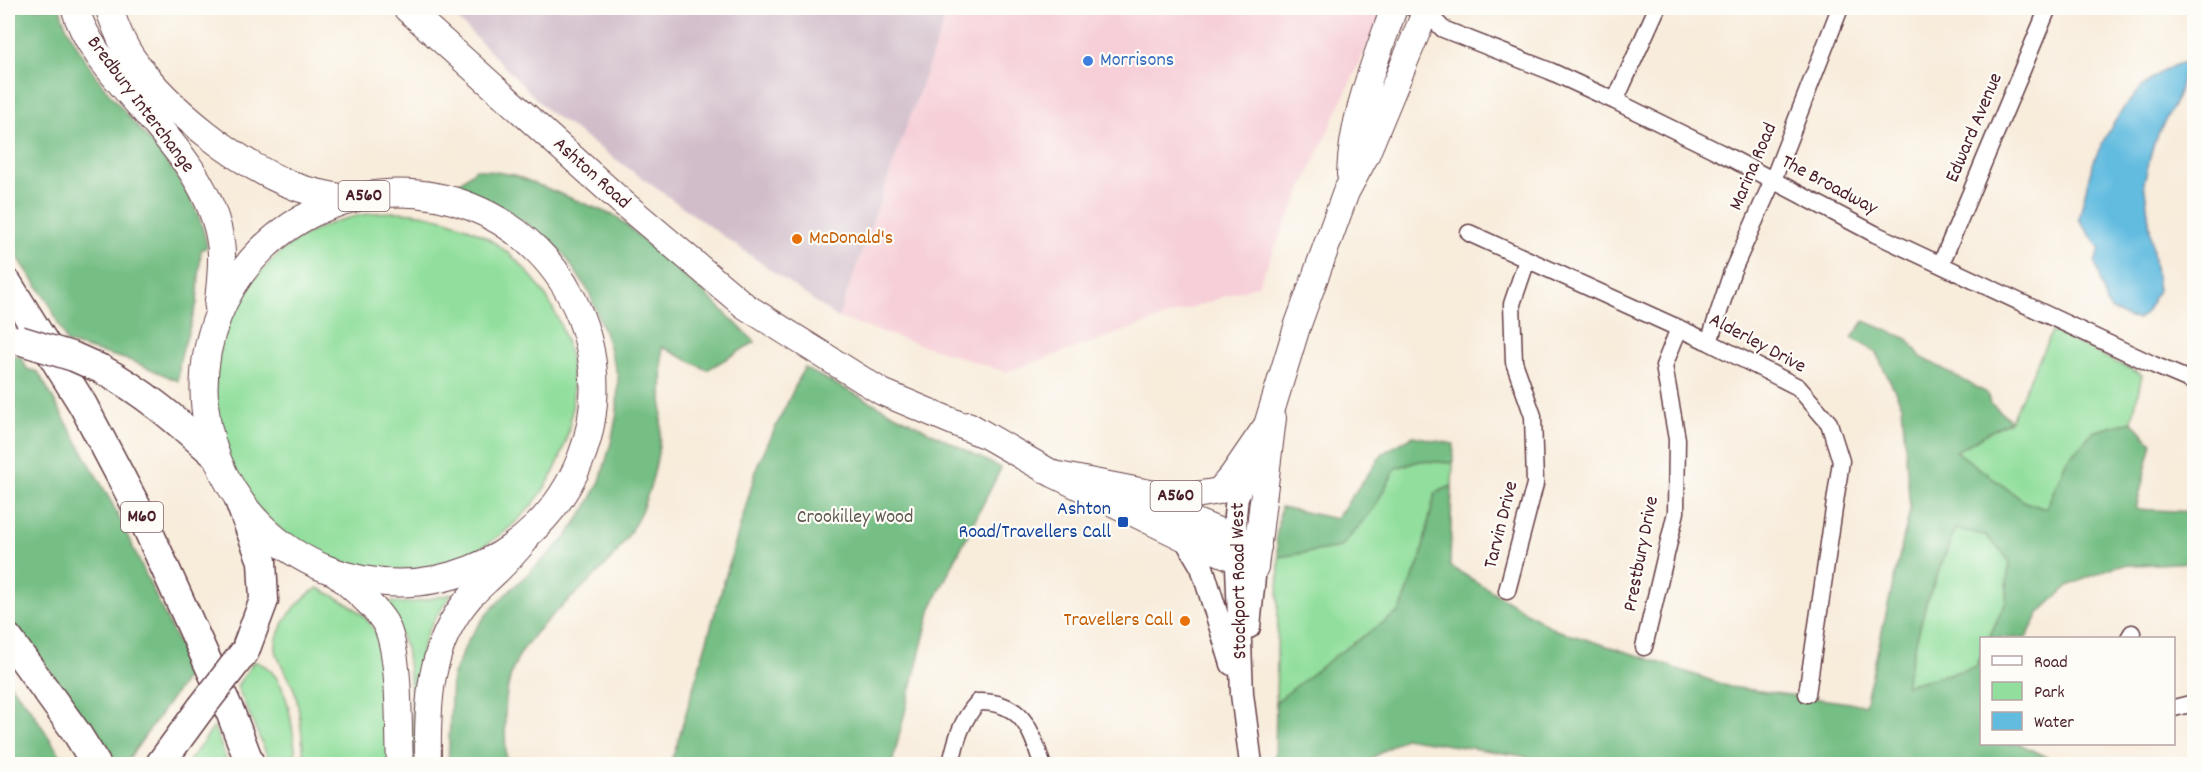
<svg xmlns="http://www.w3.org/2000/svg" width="2202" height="772" font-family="Dekko,sans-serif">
  <rect width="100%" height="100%" fill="#fdfcf7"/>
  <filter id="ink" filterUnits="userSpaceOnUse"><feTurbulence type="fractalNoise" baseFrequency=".0167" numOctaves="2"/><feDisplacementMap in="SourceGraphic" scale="12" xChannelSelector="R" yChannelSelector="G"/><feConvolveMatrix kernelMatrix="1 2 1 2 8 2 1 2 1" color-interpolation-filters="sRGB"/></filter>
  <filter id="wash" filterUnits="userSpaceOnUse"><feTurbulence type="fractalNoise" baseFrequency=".008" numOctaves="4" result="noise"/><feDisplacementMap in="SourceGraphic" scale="24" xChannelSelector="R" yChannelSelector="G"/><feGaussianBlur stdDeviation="1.35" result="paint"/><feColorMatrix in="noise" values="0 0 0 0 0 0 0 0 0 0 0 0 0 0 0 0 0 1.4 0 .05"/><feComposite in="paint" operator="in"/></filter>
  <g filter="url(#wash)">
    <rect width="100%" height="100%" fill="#f8ecdb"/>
    <path fill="#f6cfd8" d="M949 8H1384L1258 285 1006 372 838 318Z"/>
    <path fill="#d1bdca" d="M447 8H446H949L838 318 548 111Z"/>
    <path fill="#92df9d" stroke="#6e7f64" stroke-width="1.5" d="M215 391a179 179 0 1 1 358 0a179 179 0 1 1-358 0Z
      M2052 331 2142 375 2132 421 2093 432 2067 460 2046 509 2025 502 1956 451 2011 420Z
      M1420 461 1453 463 1452 486 1435 493 1421 557 1400 611 1335 656 1276 702 1279 557 1341 547 1374 508 1396 468Z
      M1956 528 1986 535 2009 560 2006 601 1989 638H1982L1981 655 1976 667 1904 686 1926 603Z
      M318 588C336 597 355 605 368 621 394 650 390 725 392 764H305C302 742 301 718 296 696 293 681 281 668 277 654 270 632 300 597 318 588Z
      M452 594C445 604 437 615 431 625 410 664 416 721 417 764H412V693L406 648 394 621 381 602 410 603Z
      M254 661C292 672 292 732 297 764H271L237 686Z
      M214 727 228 764H187Z"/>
    <path fill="#75be84" stroke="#606e58" stroke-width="1.5" d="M8 8H60C63 23 71 35 79 49 116 118 194 166 207 247L201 250 197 303 180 359 178 381 132 361 67 343 49 303 8 243Z
      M476 169 514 175 617 217 711 299 755 342 707 370 662 347C663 420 665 485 620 548 588 592 523 626 510 678 502 706 506 736 506 764H448L452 677 468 640 486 615 505 595 565 539 586 508 600 481 611 443 617 413 618 377 606 337 589 292 563 253 532 227 491 202 453 188Z
      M1864 321 1908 339 1921 357 1987 393 1990 403 2011 420 1956 451 2025 502 2046 509 2067 460 2093 432 2132 421 2152 443 2136 509 2194 512V562L2115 566 2068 586 2040 612 2026 638H1989L2006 601 2009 560 1985 535 1955 529 1926 603 1905 685 1976 667 1981 655 1982 744H2020L2060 764H1543L1523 756 1404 738 1363 764H1275L1276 702 1335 656 1400 611 1421 557 1435 493 1452 486 1450 566 1556 630 1646 658 1730 687 1865 705 1910 510 1902 405 1875 351 1852 338Z
      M8 354 22 358 27 369 38 372 113 505 191 671 125 764H112L45 664 8 616Z
      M804 368 1001 468 931 608 892 764H669L675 751 758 464Z
      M1413 436 1454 444 1453 463 1420 461 1396 468 1374 508 1341 547 1279 557 1276 537 1281 507 1336 519 1383 453Z
      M8 682 30 708 66 764H8Z"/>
    <path fill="#62bce0" stroke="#566e86" stroke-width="1.5" d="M2186 62 2178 96 2154 142 2144 182 2158 290 2145 314 2138 319 2129 318 2111 310 2107 304 2095 262 2100 249 2079 219C2084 199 2088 175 2096 156 2113 119 2143 72 2186 62Z"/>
  </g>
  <g filter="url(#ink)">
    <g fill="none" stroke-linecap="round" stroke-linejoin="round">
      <defs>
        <path id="minor" d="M1413 8 1432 18 1443 29 1550 71 1615 101 1721 153 1875 234 2154 365 2194 382
          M1615 101 1657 8
          M1469 233 1709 342 1798 387 1829 423 1841 461 1807 694
          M1941 264 2048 8
          M1709 342 1732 272 1773 180 1840 8
          M1507 591 1535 484 1533 416 1514 362 1512 304 1527 260
          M2129 638 2132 633
          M1644 647 1676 512 1677 439 1664 366 1679 328
          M2174 708 2194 703
          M951 764C956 740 961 721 978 702 1021 701 1031 728 1042 764"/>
        <path id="secondary" d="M1185 538 1202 567 1232 664
          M1249 627 1255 567
          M1251 764 1242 694 1235 516 1237 497 1255 454"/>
        <path id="primary" d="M406 8 623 203 745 306 882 392 982 434
          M1350 174C1352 116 1375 62 1394 8
          M968 425 1053 474 1185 538 1255 567 1273 418
          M1053 474 1155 494 1184 497 1219 491 1232 476 1267 425 1297 327 1346 192 1366 155 1427 8
          M1149 503 1258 547
          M337 574C353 589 373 604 385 623 401 652 398 729 400 764
          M428 764C427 705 428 645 470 597 478 588 488 580 497 571 507 562 516 551 525 541"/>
        <path id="trunk" d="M75 8C84 40 107 67 128 92 166 136 214 185 221 246 223 265 220 286 218 305
          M109 8C115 26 122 45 134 61 168 109 239 165 294 186 311 193 330 195 347 199
          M204 388a195 195 0 1 1 390 0a195 195 0 1 1-390 0Z"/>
        <path id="motorway" d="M8 284 83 405 143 519 231 714 250 764
          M101 369C143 391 178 422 213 453
          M240 503 262 561 264 600 245 651
          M8 638 76 732 96 764
          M160 764 201 708"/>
      </defs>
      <use href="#minor" stroke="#643e45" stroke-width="19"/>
      <use href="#secondary" stroke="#643e45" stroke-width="25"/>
      <use href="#primary" stroke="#643e45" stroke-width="28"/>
      <use href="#trunk" stroke="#643e45" stroke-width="29"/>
      <use href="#motorway" stroke="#643e45" stroke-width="31"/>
      <use href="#minor" stroke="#fff" stroke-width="16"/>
      <use href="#secondary" stroke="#fff" stroke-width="22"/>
      <use href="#primary" stroke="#fff" stroke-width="26"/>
      <use href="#trunk" stroke="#fff" stroke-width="27"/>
      <use href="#motorway" stroke="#fff" stroke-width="28"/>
      <defs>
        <path id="motorway-bridge" d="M19 340 74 357 101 369
          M201 708 245 651"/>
      </defs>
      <use href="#motorway-bridge" stroke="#643e45" stroke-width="31" stroke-linecap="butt"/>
      <use href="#motorway-bridge" stroke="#fff" stroke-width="28"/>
    </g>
  </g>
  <circle fill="#3f7fe0" stroke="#fdfcf7" stroke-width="2" cx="1088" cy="61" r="6"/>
  <g fill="#e8710a" stroke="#fdfcf7" stroke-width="2">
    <circle cx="797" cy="239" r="6"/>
    <circle cx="1185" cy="621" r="6"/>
  </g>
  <rect fill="#1a4fb4" stroke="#fdfcf7" stroke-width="2" x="1117" y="516" width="12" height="12" rx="3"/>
  <g text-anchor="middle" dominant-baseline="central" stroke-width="4.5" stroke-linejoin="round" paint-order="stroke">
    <g fill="#fdfcf7" stroke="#806168" stroke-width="1.5">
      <rect x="338.5" y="181" width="51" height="30" rx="4.5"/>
      <rect x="1150.5" y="481" width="51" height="30" rx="4.5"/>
      <rect x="121" y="502" width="42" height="30" rx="4.5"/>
    </g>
    <g font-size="18" font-weight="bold" fill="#4a1f2b">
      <text x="364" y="196">A560</text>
      <text x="1176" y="496">A560</text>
      <text x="142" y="517">M60</text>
    </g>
    <g font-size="20" fill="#366cbe" stroke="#fdfcf7" text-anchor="start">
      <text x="1100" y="61">Morrisons</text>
    </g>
    <g font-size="20" fill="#4a1f2b" stroke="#fdfcf7">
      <text transform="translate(140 105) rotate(53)">Bredbury Interchange</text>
      <text transform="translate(1975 128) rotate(-67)">Edward Avenue</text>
      <text transform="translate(1754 167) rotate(-67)">Marina Road</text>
      <text transform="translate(591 174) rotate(42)">Ashton Road</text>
      <text transform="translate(1829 186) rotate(28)">The Broadway</text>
      <text transform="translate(1757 344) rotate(28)">Alderley Drive</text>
      <text transform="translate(1502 525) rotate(-76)">Tarvin Drive</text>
      <text transform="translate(1642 554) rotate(-79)">Prestbury Drive</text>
      <text transform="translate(1240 581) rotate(-91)">Stockport Road West</text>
    </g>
    <g font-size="20" fill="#c56008" stroke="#fdfcf7" text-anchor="start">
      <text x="809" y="239">McDonald's</text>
      <text x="1173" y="621" text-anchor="end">Travellers Call</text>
    </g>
    <g font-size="20" fill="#164399" stroke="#fdfcf7" text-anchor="end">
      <text x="1111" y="510">Ashton<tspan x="1111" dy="23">Road/Travellers Call</tspan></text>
    </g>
    <g font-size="20" fill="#60594d" stroke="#fdfcf7">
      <text x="855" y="518">Crookilley Wood</text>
    </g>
  </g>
  <rect width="2202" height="772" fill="none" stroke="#fdfcf7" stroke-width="30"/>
  <rect x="1980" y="637" width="195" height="108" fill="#fdfcf7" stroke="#b5a4a5" stroke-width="1.5"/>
  <rect x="1992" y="656" width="30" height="9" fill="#ffffff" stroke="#b5a4a5" stroke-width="1.5"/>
  <text x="2034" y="667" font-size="18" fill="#4a1f2b">Road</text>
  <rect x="1992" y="682" width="30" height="18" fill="#92df9d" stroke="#b5a4a5" stroke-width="1.5"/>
  <text x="2034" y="697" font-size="18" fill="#4a1f2b">Park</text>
  <rect x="1992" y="712" width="30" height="18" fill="#62bce0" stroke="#b5a4a5" stroke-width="1.5"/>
  <text x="2034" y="727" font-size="18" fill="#4a1f2b">Water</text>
</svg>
